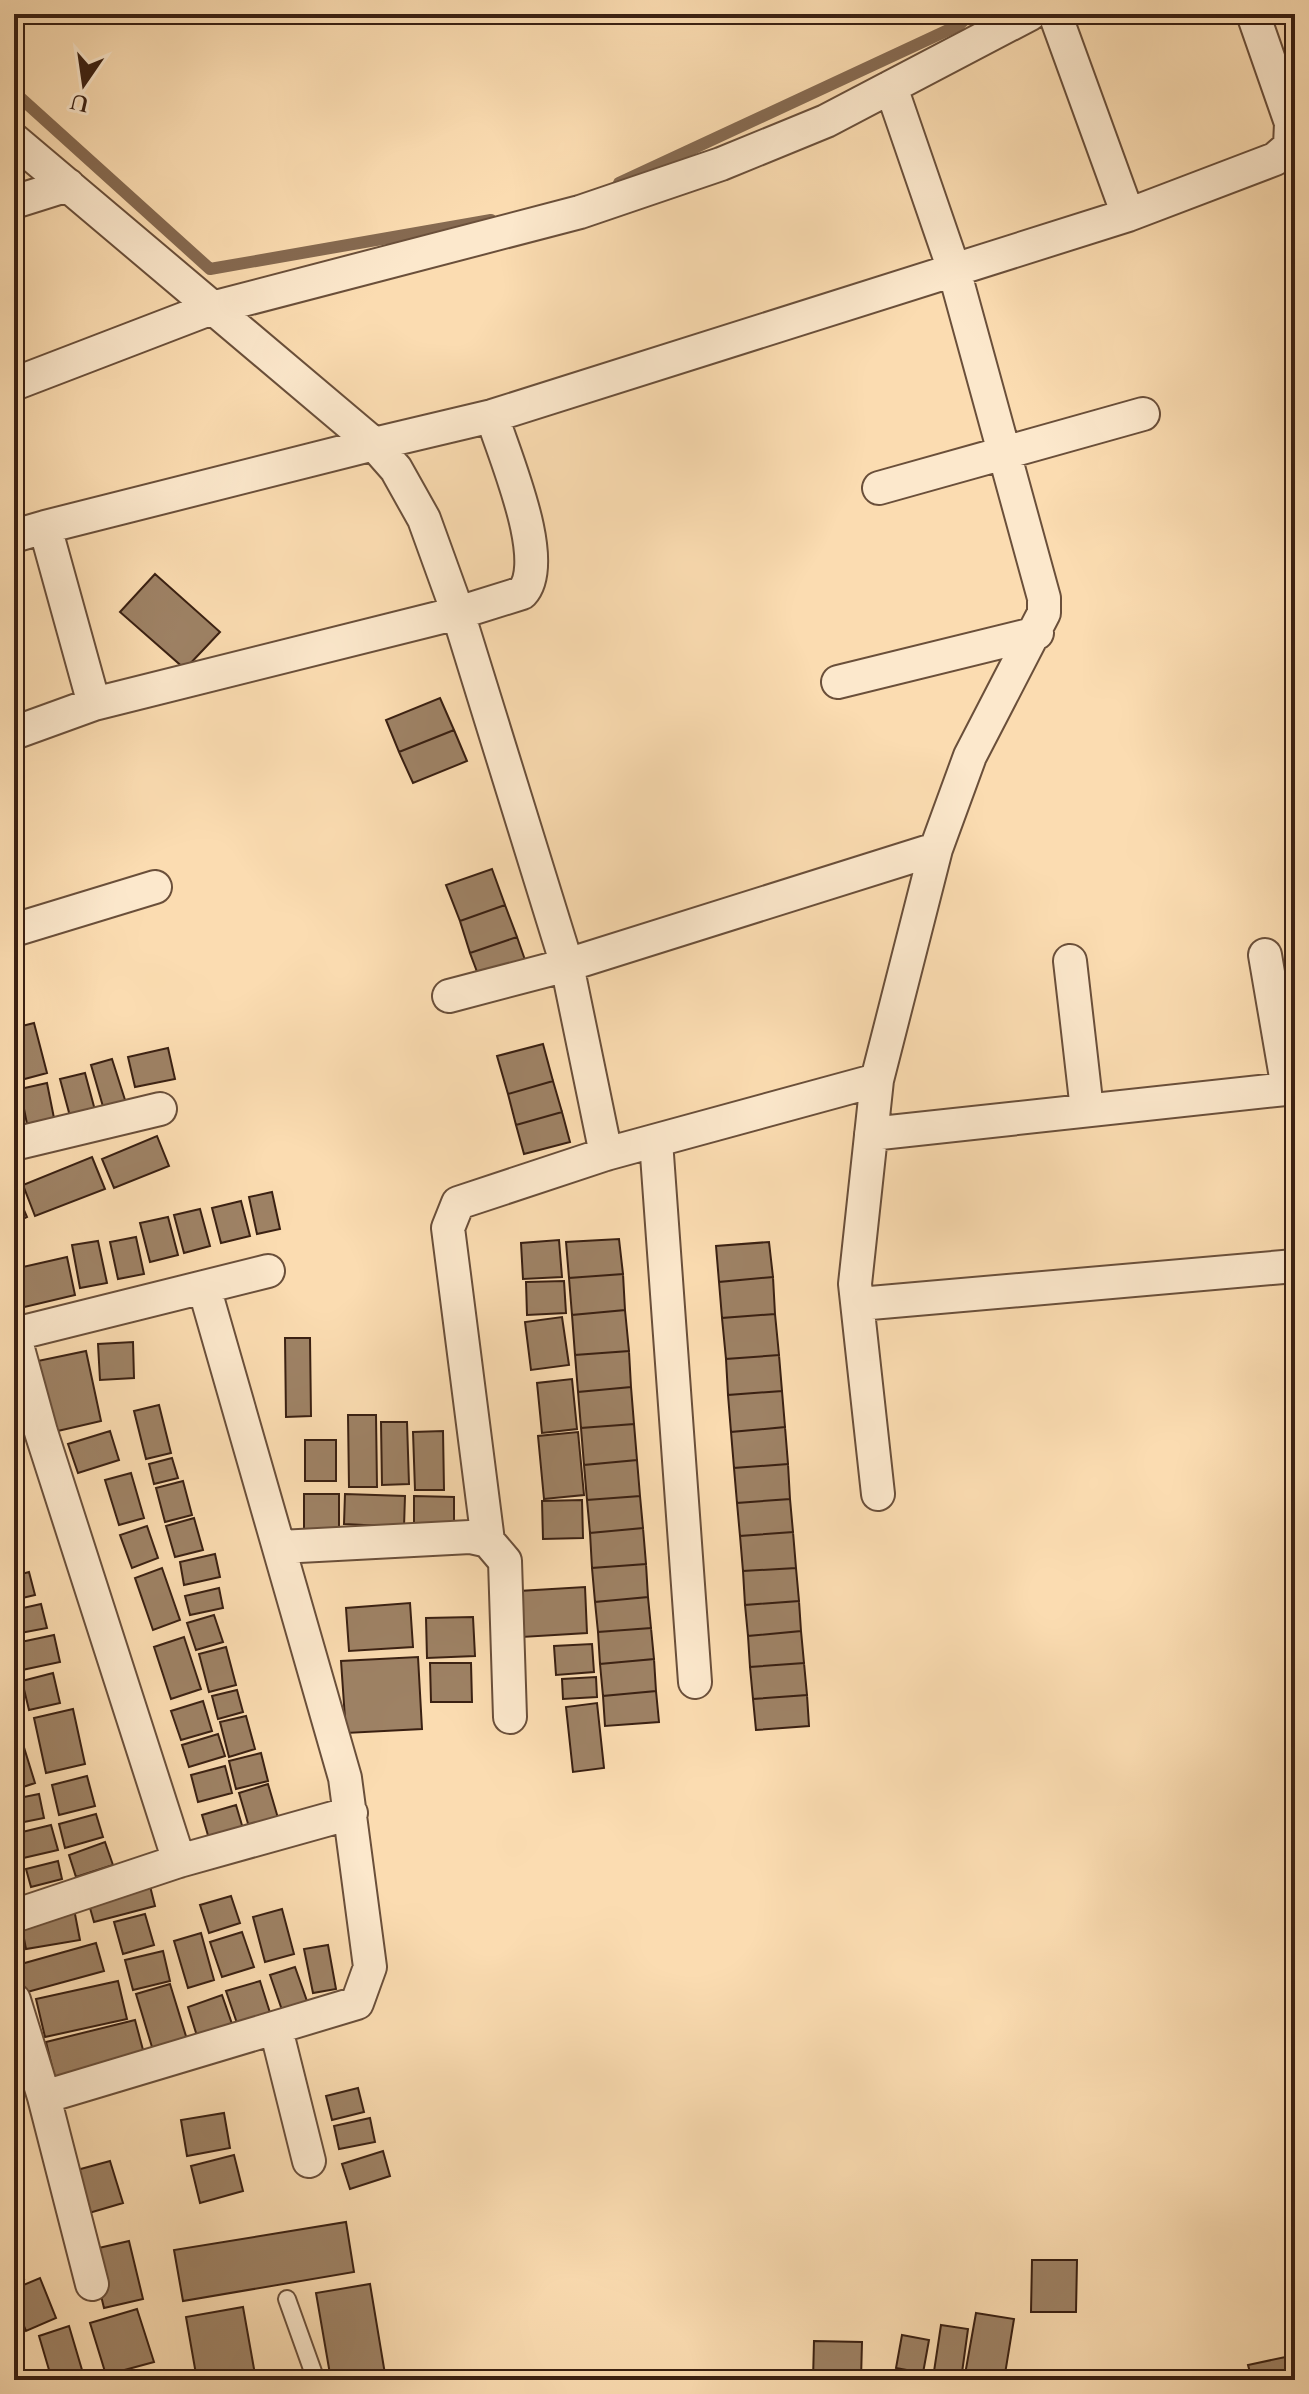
<svg xmlns="http://www.w3.org/2000/svg" width="1309" height="2394" font-family="Cardo,serif">
  <rect width="100%" height="100%" fill="#fbdcb1"/>
  <filter id="stains"><feTurbulence type="fractalNoise" baseFrequency=".0025" numOctaves="4"/><feColorMatrix values="0 0 0 0 .2 0 0 0 0 .09 0 0 0 0 .02 0 0 0 .5 -.17"/></filter>
  <radialGradient id="worn" r=".72"><stop offset=".6" stop-color="#630" stop-opacity="0"/><stop offset="1" stop-color="#630" stop-opacity=".3"/></radialGradient>
  <g fill="none" stroke-linecap="round" stroke-linejoin="round">
    <path stroke="#866a51" stroke-width="12" d="M14 92 210 269 491 220
      M619 183 959 25 970 14"/>
  </g>
  <path fill="#9e8265" stroke="#3a2012" stroke-width="2" d="M155 574 220 632 185 669 120 612Z
    M440 698 454 730 399 752 386 720Z
    M454 730 467 761 413 783 399 752Z
    M492 869 505 905 460 921 446 885Z
    M505 905 517 937 470 953 460 921Z
    M517 937 525 960 479 977 470 953Z
    M34 1023 47 1073 21 1080 14 1053V1028Z
    M543 1044 553 1081 508 1094 497 1056Z
    M168 1048 175 1079 135 1087 128 1057Z
    M112 1059 126 1103 104 1110 91 1065Z
    M85 1073 96 1114 71 1120 60 1079Z
    M553 1081 562 1112 516 1125 508 1094Z
    M47 1083 54 1118 27 1124 20 1089Z
    M562 1112 570 1142 524 1154 516 1125Z
    M157 1136 169 1166 114 1188 102 1159Z
    M92 1157 105 1189 35 1216 23 1185Z
    M14 1187 27 1217 14 1223Z
    M272 1192 280 1229 257 1234 249 1197Z
    M241 1201 250 1236 221 1243 212 1208Z
    M200 1209 210 1246 184 1253 174 1215Z
    M168 1217 178 1255 150 1262 140 1223Z
    M136 1237 144 1274 118 1279 110 1242Z
    M619 1239 623 1274 569 1278 566 1242Z
    M559 1240 562 1277 523 1279 521 1243Z
    M98 1241 107 1283 80 1288 72 1245Z
    M769 1242 773 1277 719 1282 716 1246Z
    M67 1257 75 1295 16 1309 14 1269Z
    M623 1274 625 1310 572 1315 569 1278Z
    M773 1277 775 1314 722 1318 719 1282Z
    M564 1281 566 1313 527 1315 526 1282Z
    M625 1310 629 1351 575 1355 572 1315Z
    M775 1314 779 1355 726 1359 722 1318Z
    M562 1317 569 1365 531 1370 525 1322Z
    M285 1338H310L311 1416 286 1417Z
    M133 1342 134 1378 100 1380 98 1344Z
    M86 1351 101 1421 49 1433 33 1362Z
    M629 1351 631 1387 578 1392 575 1355Z
    M779 1355 782 1391 728 1395 726 1359Z
    M572 1379 577 1429 542 1433 537 1383Z
    M631 1387 634 1424 581 1428 578 1392Z
    M782 1391 785 1427 731 1432 728 1395Z
    M159 1405 171 1453 146 1459 134 1411Z
    M348 1415H376L377 1487H349Z
    M381 1422H407L409 1484 382 1485Z
    M634 1424 637 1460 584 1465 581 1428Z
    M785 1427 788 1464 734 1468 731 1432Z
    M110 1431 119 1460 78 1473 68 1444Z
    M443 1431 444 1490H415L413 1432Z
    M578 1432 584 1495 544 1499 538 1436Z
    M305 1440H336V1481H305Z
    M172 1458 178 1478 154 1484 149 1464Z
    M637 1460 640 1496 587 1500 584 1465Z
    M788 1464 790 1499 737 1503 734 1468Z
    M131 1473 144 1518 119 1525 105 1480Z
    M183 1481 192 1515 165 1522 156 1488Z
    M304 1494H339V1537H304Z
    M345 1494 405 1496 404 1527 344 1524Z
    M414 1496 454 1497V1530L414 1529Z
    M640 1496 643 1528 590 1533 587 1500Z
    M790 1499 793 1532 740 1536 737 1503Z
    M582 1500 583 1538 543 1539 542 1501Z
    M194 1518 203 1550 175 1557 166 1526Z
    M147 1526 158 1558 132 1568 120 1535Z
    M643 1528 646 1564 592 1568 590 1533Z
    M793 1532 796 1568 743 1571 740 1536Z
    M215 1554 220 1577 184 1585 180 1562Z
    M646 1564 648 1597 595 1602 592 1568Z
    M162 1568 180 1620 153 1630 135 1578Z
    M796 1568 799 1601 745 1605 743 1571Z
    M29 1572 35 1595 14 1600V1576Z
    M585 1587 587 1633 522 1637 519 1591Z
    M219 1588 223 1608 190 1615 185 1596Z
    M648 1597 651 1628 598 1632 595 1602Z
    M799 1601 801 1631 748 1636 745 1605Z
    M410 1603 413 1647 349 1651 346 1608Z
    M41 1604 47 1628 15 1634 14 1610Z
    M214 1615 223 1642 196 1650 187 1623Z
    M473 1617 475 1656 427 1658 426 1618Z
    M651 1628 654 1659 600 1664 598 1632Z
    M801 1631 804 1663 750 1667 748 1636Z
    M54 1635 60 1662 22 1670 16 1643Z
    M184 1637 201 1689 171 1699 154 1647Z
    M592 1644 594 1672 556 1675 554 1646Z
    M226 1647 236 1685 209 1692 199 1654Z
    M418 1657 422 1729 346 1733 341 1661Z
    M654 1659 656 1691 603 1696 600 1664Z
    M430 1663H471L472 1702H431Z
    M804 1663 807 1695 753 1699 750 1667Z
    M53 1673 60 1703 29 1710 22 1681Z
    M596 1677 597 1697 563 1699 562 1679Z
    M237 1690 243 1712 218 1719 212 1696Z
    M656 1691 659 1722 605 1726 603 1696Z
    M807 1695 809 1726 756 1730 753 1699Z
    M203 1701 212 1731 181 1740 171 1711Z
    M597 1703 604 1768 573 1772 566 1707Z
    M73 1709 85 1764 46 1773 34 1718Z
    M246 1716 255 1749 229 1757 220 1722Z
    M18 1728 35 1783 14 1790V1729Z
    M218 1734 225 1756 189 1767 182 1745Z
    M261 1753 268 1781 236 1789 229 1761Z
    M225 1766 232 1793 198 1802 191 1775Z
    M87 1776 95 1806 59 1815 52 1785Z
    M268 1784 278 1818 249 1827 239 1793Z
    M39 1794 44 1818 14 1824V1799Z
    M236 1805 244 1832 210 1842 202 1815Z
    M96 1814 103 1837 65 1848 59 1824Z
    M51 1825 58 1850 19 1859 14 1834Z
    M105 1842 113 1865 76 1877 69 1855Z
    M58 1861 62 1879 31 1887 26 1869Z
    M148 1878 155 1906 94 1922 86 1894Z
    M231 1896 240 1923 209 1933 200 1905Z
    M74 1909 80 1940 26 1949 20 1918Z
    M282 1909 294 1954 265 1962 253 1917Z
    M145 1914 154 1945 123 1954 114 1922Z
    M242 1932 254 1967 222 1977 210 1942Z
    M201 1933 214 1980 188 1988 174 1941Z
    M96 1943 104 1971 20 1994 14 1966Z
    M328 1945 336 1989 313 1993 304 1949Z
    M163 1951 170 1981 133 1990 125 1960Z
    M295 1967 308 2004 283 2013 270 1975Z
    M118 1981 127 2019 45 2037 36 1999Z
    M260 1981 272 2019 239 2029 226 1991Z
    M170 1984 189 2046 155 2057 136 1994Z
    M222 1995 232 2024 197 2036 188 2007Z
    M135 2020 146 2061 56 2083 46 2042Z
    M14 2062 23 2115 14 2116Z
    M358 2088 364 2112 332 2120 326 2096Z
    M224 2113 230 2148 187 2156 181 2120Z
    M370 2118 375 2142 339 2149 334 2126Z
    M383 2151 390 2176 350 2189 342 2164Z
    M234 2155 243 2191 200 2203 191 2166Z
    M110 2161 123 2203 89 2213 77 2170Z
    M346 2222 354 2272 183 2301 174 2250Z
    M129 2241 143 2299 104 2308 90 2250Z
    M14 2256 24 2279 14 2283Z
    M1032 2260H1077L1076 2312H1031Z
    M40 2278 56 2318 26 2331 14 2301V2289Z
    M370 2284 386 2380H331L316 2293Z
    M243 2307 256 2380H197L186 2317Z
    M137 2309 154 2362 106 2375 90 2323Z
    M976 2313 1014 2319 1004 2380H964Z
    M941 2325 968 2329 961 2380 933 2378Z
    M69 2326 85 2380H52L39 2336Z
    M902 2335 929 2340 923 2373 896 2368Z
    M814 2341 862 2342 861 2380H813Z
    M1295 2355V2380H1252L1248 2365Z"/>
  <g fill="none" stroke-linecap="round" stroke-linejoin="round">
    <defs>
      <path id="lane" d="M287 2299 316 2380"/>
      <path id="street" d="M1055 14 1128 215
        M14 140 374 444 45 527 94 704 14 733
        M14 202 68 185
        M14 384 212 308 580 212 721 164 826 121 1030 14
        M879 488 1143 414
        M14 536 45 527
        M838 682 1037 633
        M94 704 458 613 522 593C551 562 504 455 492 416
        M14 930 155 887
        M1265 955 1288 1089
        M1070 961 1087 1110
        M449 996 567 965 936 849
        M871 1134 1295 1088
        M656 1141 695 1682
        M14 1144 160 1109
        M606 1154 567 965 458 613 424 519 396 469 374 444 492 416 1128 215 1275 159 1290 146 1291 123 1253 14
        M859 1304 1295 1266
        M14 1334 41 1432 179 1861
        M15 1334 268 1271
        M878 1494 855 1284 877 1080 936 849 970 756 1044 613V598L954 270 891 87
        M488 1541 448 1228 458 1203 606 1154 877 1080
        M280 1547 470 1537 488 1541 505 1561 510 1717
        M14 1916 179 1861 351 1813
        M14 2000 44 2097 92 2284
        M276 2029 309 2161
        M44 2097 357 2003 370 1967 345 1778 204 1287"/>
    </defs>
    <use href="#lane" stroke="#6a4f3a" stroke-width="20"/>
    <use href="#street" stroke="#6a4f3a" stroke-width="36"/>
    <use href="#lane" stroke="#fce8cc" stroke-width="16"/>
    <use href="#street" stroke="#fce8cc" stroke-width="32"/>
  </g>
  <rect width="1309" height="2394" fill="none" stroke="#fbdcb1" stroke-width="48"/>
  <rect x="16" y="16" width="1277" height="2362" fill="none" stroke="#3a2012" stroke-width="4"/>
  <rect x="24" y="24" width="1261" height="2346" fill="none" stroke="#3a2012" stroke-width="2"/>
  <g transform="translate(84 84) rotate(193)" stroke="#fce8cc" stroke-width="6" paint-order="stroke">
  <path d="M0-6L14 30L0 20L-14 30Z" fill="#3a2012"/>
  <text y="-12" font-size="22" font-weight="bold" text-anchor="middle" fill="#3a2012">U</text>
  </g>
  <rect width="100%" height="100%" filter="url(#stains)"/>
  <rect width="100%" height="100%" fill="url(#worn)"/>
</svg>
